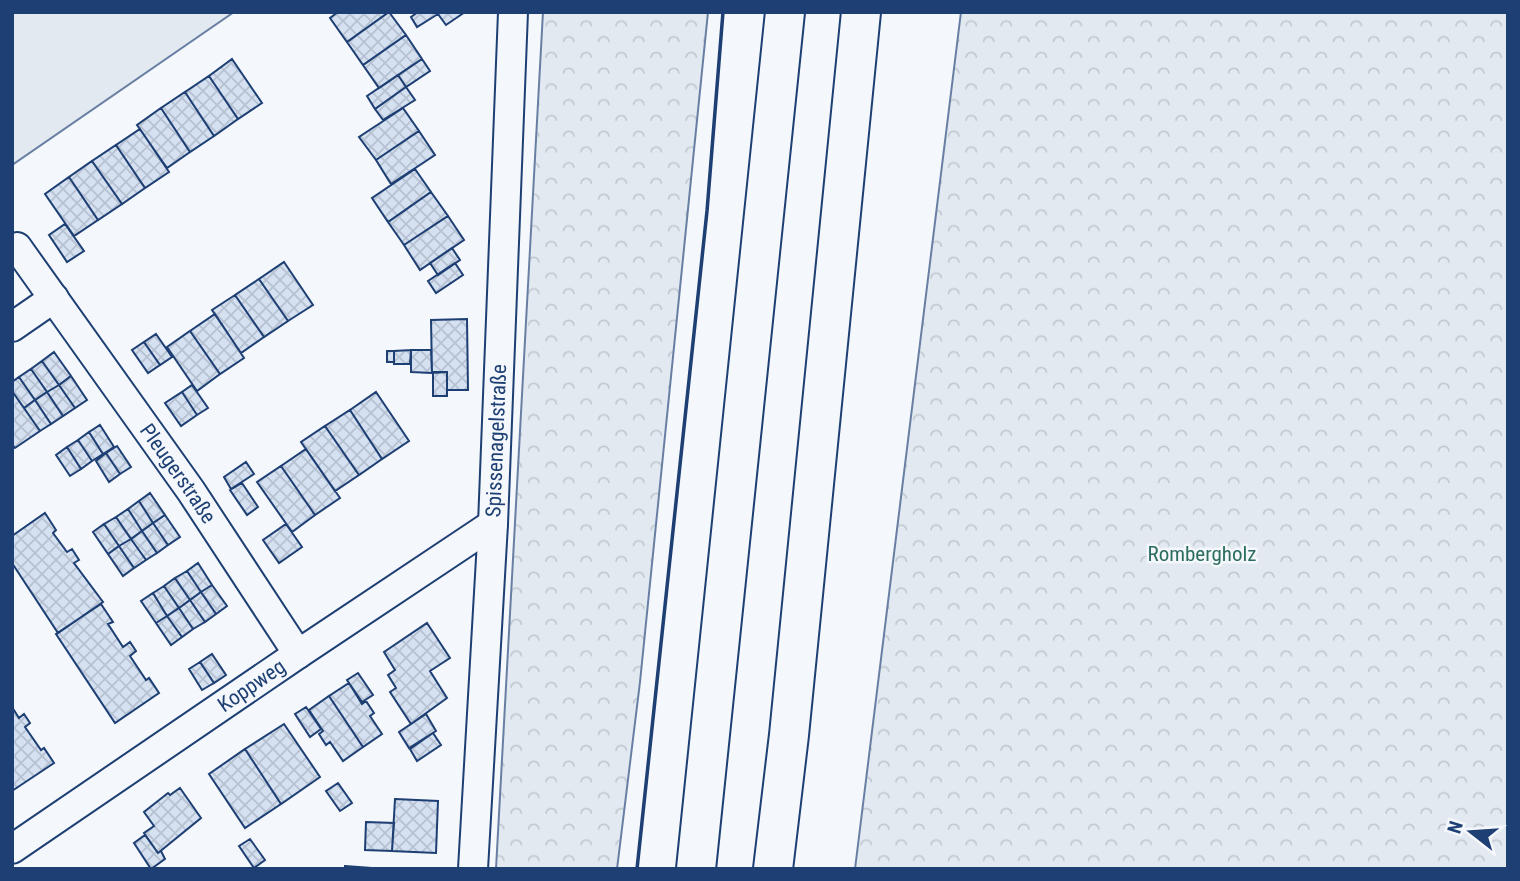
<svg xmlns="http://www.w3.org/2000/svg" width="1520" height="881" font-family="'Roboto Condensed',sans-serif">
  <defs>
    <pattern id="forest-crowns" width="20" height="18" patternUnits="userSpaceOnUse" patternTransform="scale(1.75)"><rect width="20" height="18" fill="#e3e9f0"/><path d="M2 6a3 3 0 1 1 6 0M12 15a3 3 0 1 1 6 0" fill="none" stroke="#c2c9d1"/></pattern>
    <pattern id="building-cross-hatch" width="8" height="8" patternUnits="userSpaceOnUse" patternTransform="scale(1.75)"><rect width="8" height="8" fill="#d5e0f0"/><path d="M0 0l8 8M0 8l8-8" fill="none" stroke="#b6c1d1"/></pattern>
  </defs>
  <rect width="100%" height="100%" fill="#f4f7fb"/>
  <path fill="#e3e9f0" stroke="#687fa3" stroke-width="2" d="M12 12H234L12 165Z"/>
  <path fill="url(#forest-crowns)" stroke="#687fa3" stroke-width="2" d="M543 12H708L640 682 617 869H496Z
    M961 12H1508V869H855Z"/>
  <path fill="url(#building-cross-hatch)" stroke="#1d3f73" stroke-width="2" d="M338 12H389L347 42 330 18Z
    M389 12 406 35 363 65 347 42Z
    M418 12H437L438 14 417 27 411 17Z
    M441 12H465L446 25 438 14Z
    M406 35 422 59 379 88 363 65Z
    M232 59 262 103 238 119 209 76Z
    M422 59 430 71 406 87 398 75Z
    M398 75 406 87 375 109 367 96Z
    M209 76 238 119 214 136 185 92Z
    M406 87 415 100 383 120 375 109Z
    M185 92 214 136 190 152 161 108Z
    M161 108 190 152 167 168 137 125Z
    M403 108 419 131 376 160 359 137Z
    M140 129 169 172 145 188 116 145Z
    M419 131 435 155 391 184 376 160Z
    M116 145 145 188 122 204 92 161Z
    M92 161 122 204 98 220 69 177Z
    M415 169 431 192 388 222 372 198Z
    M69 177 98 220 74 236 45 194Z
    M431 192 448 216 404 245 388 222Z
    M448 216 464 240 420 270 404 245Z
    M65 224 84 251 67 262 49 235Z
    M452 248 460 260 438 275 430 263Z
    M284 262 313 305 288 321 259 279Z
    M455 263 463 275 436 293 428 281Z
    M259 279 288 321 264 337 235 295Z
    M235 295 264 337 241 353 212 310Z
    M215 314 244 358 220 374 190 331Z
    M467 319 468 390H447V372L432 373 431 320Z
    M190 331 220 374 197 391 167 347Z
    M156 334 172 357 160 365 144 342Z
    M144 342 160 365 148 373 132 350Z
    M411 350H431L432 373 411 372Z
    M411 350 410 364H394V351Z
    M387 351H394V362H387Z
    M54 352 71 376 59 385 42 361Z
    M42 361 59 385 47 392 31 369Z
    M31 369 47 392 35 400 19 377Z
    M433 372H447V396H433Z
    M71 376 87 400 75 408 59 385Z
    M19 377 35 400 24 408 12 391V382Z
    M59 385 75 408 63 416 47 392Z
    M192 385 208 408 197 415 182 392Z
    M12 391 40 431 15 448 12 444Z
    M47 392 63 416 51 424 35 400Z
    M182 392 197 415 181 426 165 403Z
    M376 392 409 441 382 459 350 410Z
    M35 400 51 424 40 431 24 408Z
    M350 410 382 459 359 475 325 426Z
    M100 425 114 447 103 454 89 432Z
    M325 426 359 475 335 491 301 442Z
    M89 432 103 454 92 461 78 440Z
    M78 440 92 461 81 469 67 447Z
    M117 446 131 467 120 474 106 453Z
    M67 447 81 469 70 476 56 455Z
    M306 449 340 498 315 515 281 466Z
    M106 453 120 474 109 482 96 461Z
    M246 462 254 474 231 489 224 477Z
    M281 466 315 515 292 532 257 482Z
    M242 483 258 507 247 515 230 490Z
    M150 493 165 515 153 523 139 501Z
    M139 501 153 523 142 531 128 509Z
    M128 509 142 531 131 539 116 517Z
    M45 513 56 530 53 533 67 552 72 549 79 560 74 563 103 602 58 633 12 563V536Z
    M165 515 180 537 168 545 153 523Z
    M116 517 131 539 119 546 104 524Z
    M153 523 168 545 157 553 142 531Z
    M104 524 119 546 108 554 93 532Z
    M286 524 302 547 279 563 263 540Z
    M142 531 157 553 146 560 131 539Z
    M131 539 146 560 134 568 119 546Z
    M119 546 134 568 123 576 108 554Z
    M198 563 212 585 201 592 187 571Z
    M187 571 201 592 190 600 175 578Z
    M175 578 190 600 179 608 164 586Z
    M212 585 227 606 216 614 201 592Z
    M164 586 179 608 167 616 153 593Z
    M201 592 216 614 205 622 190 600Z
    M153 593 167 616 156 623 141 601Z
    M190 600 205 622 193 629 179 608Z
    M101 604 113 622 108 624 123 647 130 642 136 651 130 656 146 680 149 678 159 693 115 723 56 634Z
    M179 608 193 629 182 637 167 616Z
    M167 616 182 637 171 645 156 623Z
    M427 623 450 658 430 671 447 698 411 724 390 692 396 688 388 675 395 670 384 652Z
    M212 654 226 675 214 683 200 662Z
    M200 662 214 683 202 690 189 669Z
    M358 673 373 695 362 702 347 680Z
    M349 683 362 704 366 701 374 713 370 716 382 734 363 747 329 696Z
    M329 696 363 747 343 761 330 742 326 745 319 734 323 731 309 710Z
    M12 707 19 718 24 714 30 723 25 727 41 750 44 748 54 763 12 791Z
    M306 707 321 729 310 737 295 714Z
    M426 714 436 731 409 748 399 732Z
    M284 724 320 777 281 804 245 749Z
    M433 733 441 745 417 761 410 749Z
    M245 749 281 804 245 828 209 774Z
    M338 783 352 803 340 811 326 791Z
    M180 788 201 818 158 853 144 833 154 826 144 812 168 793 170 795Z
    M395 799 438 801 436 853 392 851Z
    M366 822 394 823 392 851 365 850Z
    M145 835 158 853 161 851 165 859 151 869 134 843Z
    M250 839 265 860 254 868 239 846Z
    M345 866 371 868V869H345Z"/>
  <g fill="none" stroke-linecap="round" stroke-linejoin="round">
    <defs>
      <g id="minor">
        <path id="s1" d="M17 247 191 491 298 654"/>
        <path d="M12 327 54 298"/>
        <path id="s2" d="M12 849 298 654 493 524"/>
        <path id="s3" d="M473 869 493 524 513 12"/>
      </g>
      <path id="motorway" d="M696 869 785 12
        M773 869 789 735 861 12"/>
    </defs>
    <use href="#minor" stroke="#1d3f73" stroke-width="32"/>
    <use href="#motorway" stroke="#1d3f73" stroke-width="42"/>
    <use href="#minor" stroke="#f4f7fb" stroke-width="28"/>
    <use href="#motorway" stroke="#f4f7fb" stroke-width="38"/>
    <path stroke="#1d3f73" stroke-width="3.5" d="M637 869 707 211 723 12"/>
  </g>
  <g text-anchor="middle" dominant-baseline="central" stroke-width="5" stroke-linejoin="round" paint-order="stroke">
    <g font-size="21" fill="#1d3f73" stroke="#f4f7fb">
      <text stroke="none"><textPath href="#s3" startOffset="429">Spissenagelstraße</textPath></text>
      <text stroke="none"><textPath href="#s1" startOffset="278">Pleugerstraße</textPath></text>
      <text stroke="none"><textPath href="#s2" startOffset="290">Koppweg</textPath></text>
    </g>
    <g font-size="21" fill="#2c6c60" stroke="#f4f7fb">
      <text x="1202" y="554">Rombergholz</text>
    </g>
  </g>
  <rect width="1520" height="881" fill="none" stroke="#1d3f73" stroke-width="28"/>
  <g transform="translate(1471 832) rotate(287)" stroke="#f4f7fb" stroke-width="5" paint-order="stroke">
  <path d="M0-5L12 26L0 18L-12 26Z" fill="#1d3f73"/>
  <text y="-10" font-size="19" font-weight="bold" text-anchor="middle" fill="#1d3f73">N</text>
  </g>
</svg>
